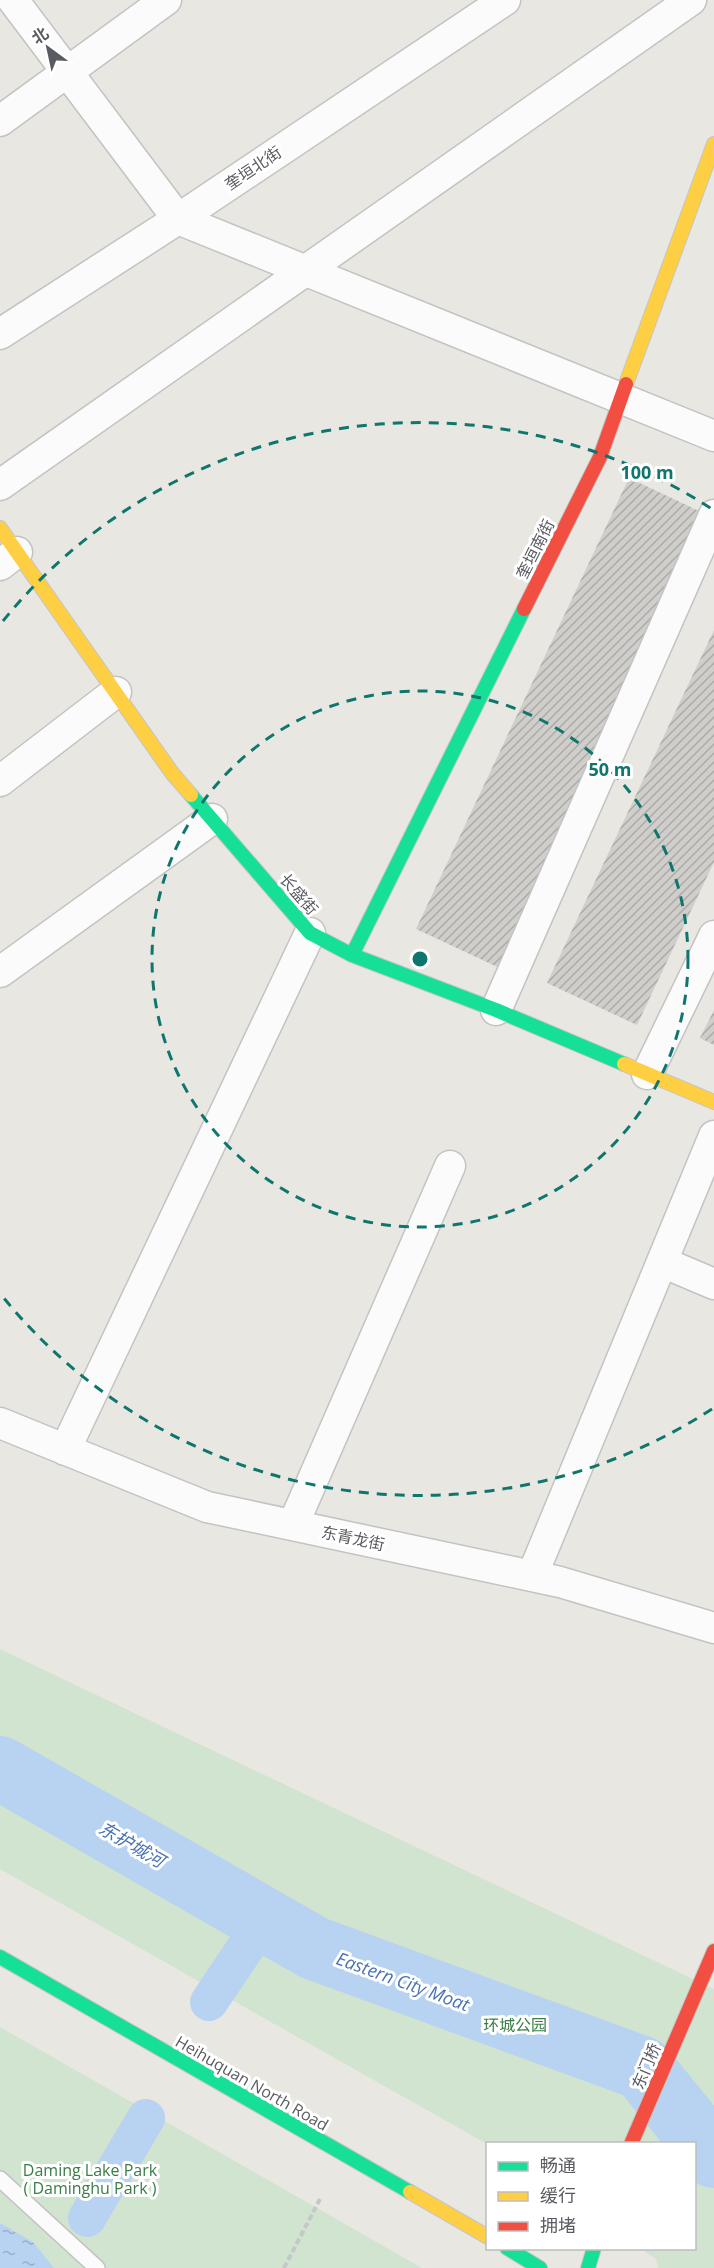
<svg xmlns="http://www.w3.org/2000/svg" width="714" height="2268" font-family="'Open Sans','Noto Sans SC',sans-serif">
  <defs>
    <pattern id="water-ripples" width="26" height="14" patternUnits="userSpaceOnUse" patternTransform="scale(1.5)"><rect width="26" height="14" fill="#b8d2f1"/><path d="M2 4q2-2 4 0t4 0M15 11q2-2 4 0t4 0" fill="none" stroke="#99adc7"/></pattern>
    <pattern id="building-hatch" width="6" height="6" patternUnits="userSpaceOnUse" patternTransform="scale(1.5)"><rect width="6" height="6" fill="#cfcecb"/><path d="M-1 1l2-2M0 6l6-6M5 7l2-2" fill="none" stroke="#abaaa8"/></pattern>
  </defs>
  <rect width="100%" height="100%" fill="#e8e7e2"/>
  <path fill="#d1e4d0" d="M0 1649 714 1989V2268H658L656 2259 641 2249 694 2248V2144H487L0 1869Z
    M0 2027 422 2268H0Z"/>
  <path fill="url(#water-ripples)" d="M0 2223 33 2242 54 2268H0Z"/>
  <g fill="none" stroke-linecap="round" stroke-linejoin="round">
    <path stroke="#b8d2f1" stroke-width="38" d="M209 2002 264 1920
      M87 2218 146 2118"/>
    <path stroke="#b8d2f1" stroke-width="64" d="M0 1768 314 1948 642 2068 714 2156"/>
  </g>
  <path fill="url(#building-hatch)" d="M629 478 714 518 506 971 416 929Z
    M714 630V862L637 1025 547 983Z
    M714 1010V1045L700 1038Z"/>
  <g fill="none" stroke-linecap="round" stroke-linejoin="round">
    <defs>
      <path id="lane" d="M0 2179 97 2268"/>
      <path id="street" d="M13 0 178 219 714 436
        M0 121 166 0
        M0 334 178 219 505 0
        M0 485 691 0
        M0 565 17 552
        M0 781 116 692
        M0 972 212 819
        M496 1010 714 515
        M647 1074 714 936
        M662 1262 714 1284
        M0 1423 207 1507 560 1582 714 1628
        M65 1450 310 933
        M293 1525 450 1166
        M532 1576 714 1136"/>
      <path id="fast" d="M191 795 310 933 352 955 496 1010 624 1064
        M352 955 524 609
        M0 1957 410 2192
        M507 2248 540 2268
        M588 2268 594 2248"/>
      <path id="slow" d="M626 384 714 144
        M0 528 172 773 191 795
        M624 1064 714 1102
        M410 2192 488 2237"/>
      <path id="jam" d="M524 609 600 457 626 384
        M631 2144 714 1951"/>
    </defs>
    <use href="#lane" stroke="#c4c3c3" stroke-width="18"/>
    <use href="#street" stroke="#c4c3c3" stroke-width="33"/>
    <use href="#fast" stroke="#c5c5c4" stroke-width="16"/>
    <use href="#slow" stroke="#c5c5c4" stroke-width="16"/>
    <use href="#jam" stroke="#c5c5c4" stroke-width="16"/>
    <path stroke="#c4c8c6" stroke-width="4" stroke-dasharray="6 3" stroke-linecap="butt" d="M284 2268 320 2199"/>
    <use href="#lane" stroke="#fcfbfb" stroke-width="15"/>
    <use href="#street" stroke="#fcfbfb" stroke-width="30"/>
    <use href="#fast" stroke="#16e098" stroke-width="14"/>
    <use href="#slow" stroke="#ffcf43" stroke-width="14"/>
    <use href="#jam" stroke="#f24e42" stroke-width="14"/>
  </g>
  <g fill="none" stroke="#0f766e" stroke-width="3" stroke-dasharray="10 8">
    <circle cx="420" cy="959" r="268"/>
    <path d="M712 1409A537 537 0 0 1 3 1297M3 621A537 537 0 0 1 712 509"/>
  </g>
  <g text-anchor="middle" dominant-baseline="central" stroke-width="6" stroke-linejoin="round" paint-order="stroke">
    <g font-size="16" fill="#595b60" stroke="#fff">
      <text transform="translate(253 168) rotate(-34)">奎垣北街</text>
      <text transform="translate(535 549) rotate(-63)">奎垣南街</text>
      <text transform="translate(299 894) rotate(49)">长盛街</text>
      <text transform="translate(353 1538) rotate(12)">东青龙街</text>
      <text transform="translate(646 2066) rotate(-67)">东门桥</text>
      <text transform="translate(252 2083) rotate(30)">Heihuquan North Road</text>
    </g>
    <g font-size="16" fill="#3a7d45" stroke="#fff">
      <text x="515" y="2025">环城公园</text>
      <text x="90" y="2170">Daming Lake Park<tspan x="90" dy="18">( Daminghu Park )</tspan></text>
    </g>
    <g font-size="18" font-style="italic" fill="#4972b7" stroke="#fff">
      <text transform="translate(132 1844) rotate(30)">东护城河</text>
      <text transform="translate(403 1981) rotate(20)">Eastern City Moat</text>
    </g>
  </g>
  <circle cx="420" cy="959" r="9" fill="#0f766e" stroke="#fff" stroke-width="3"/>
  <g font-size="18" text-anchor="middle" font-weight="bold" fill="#0f766e" stroke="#fff" stroke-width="6" stroke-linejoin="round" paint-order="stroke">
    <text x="647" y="479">100 m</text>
    <text x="610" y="776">50 m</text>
  </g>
  <rect x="486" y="2142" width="210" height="108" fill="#ffffff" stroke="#bdbdbf" stroke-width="1.5"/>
  <rect x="498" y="2162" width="30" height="9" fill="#16e098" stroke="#bdbdbf" stroke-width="1.5"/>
  <text x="540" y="2172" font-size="18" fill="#595b60">畅通</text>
  <rect x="498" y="2192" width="30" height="9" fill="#ffcf43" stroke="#bdbdbf" stroke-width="1.5"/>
  <text x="540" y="2202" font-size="18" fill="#595b60">缓行</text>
  <rect x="498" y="2222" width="30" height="9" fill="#f24e42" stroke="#bdbdbf" stroke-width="1.5"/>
  <text x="540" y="2232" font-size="18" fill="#595b60">拥堵</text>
  <g transform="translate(48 48) rotate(327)" stroke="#ffffff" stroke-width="4.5" paint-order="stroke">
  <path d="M0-4.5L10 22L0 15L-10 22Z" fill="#595b60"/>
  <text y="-9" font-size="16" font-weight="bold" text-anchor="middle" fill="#595b60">北</text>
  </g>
</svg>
